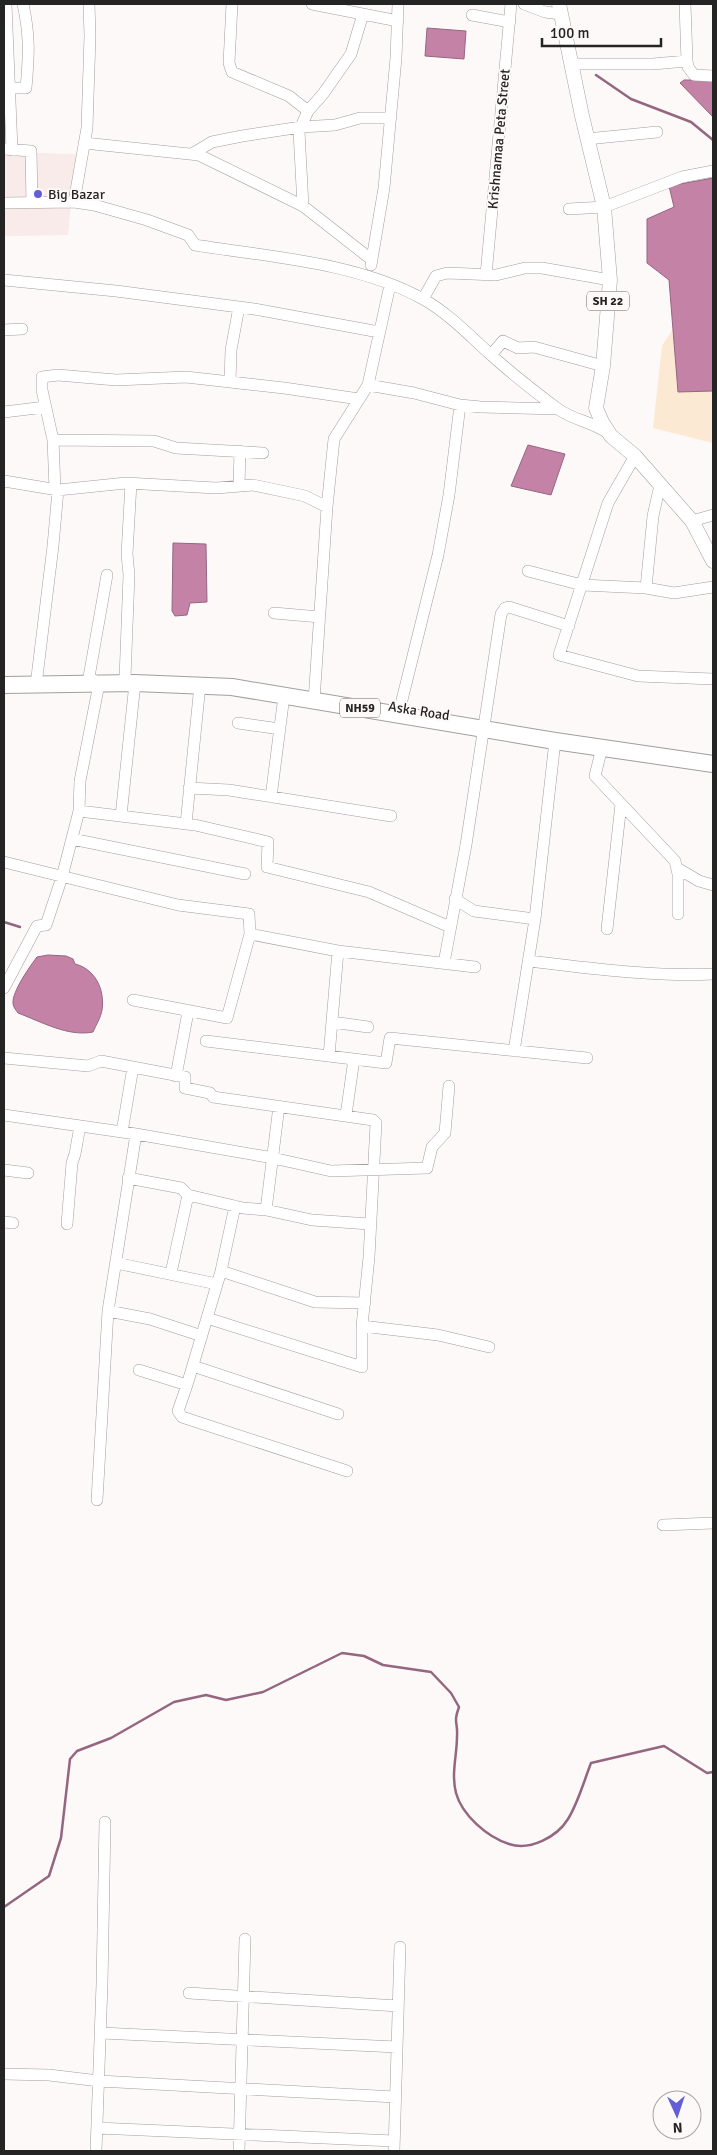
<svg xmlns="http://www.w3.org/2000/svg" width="717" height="2155" font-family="Signika,sans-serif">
  <rect width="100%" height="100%" fill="#fdf9f8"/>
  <path fill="#f8ebe9" d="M4 152 76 154 68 235 4 236Z"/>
  <path fill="#fce9d3" d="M673 329 678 392 713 391V443L653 428 662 346Z"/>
  <path fill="#c582a7" stroke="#956680" d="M427 28 466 31 464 59 425 56Z
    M684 80H713V117L680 83Z
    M713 178V391L678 392 669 280 647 263V219L674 207 669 186Z
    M528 445 565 454 551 495 511 486Z
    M173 543 206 544 207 602 190 603 187 615 175 616 172 611Z
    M48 955 66 956 73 959 75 964C95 969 105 989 102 1010 101 1017 96 1025 93 1032 68 1037 42 1022 18 1013 16 1010 13 1007 13 1003 12 992 30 966 37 957Z"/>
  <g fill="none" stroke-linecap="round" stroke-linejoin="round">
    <path stroke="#956680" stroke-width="2.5" d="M596 75 631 99 691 122 713 140
      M4 922 20 927
      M4 1907 49 1876 61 1838 70 1759 77 1751 111 1738 174 1702 206 1695 226 1700 263 1692 342 1653 364 1656 383 1665 431 1672 451 1693 459 1707C453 1723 458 1722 457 1736 457 1756 451 1773 456 1793 462 1815 487 1837 509 1844 530 1851 557 1837 568 1819 578 1803 584 1781 591 1763L664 1746 707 1773 713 1772"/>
    <defs>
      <path id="minor" d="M6 4 12 150
        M232 4 229 63 232 72 289 96 308 111
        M312 4 398 21
        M524 4 545 12 561 14
        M685 4 687 61
        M472 15 510 22
        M572 64H653L687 61 688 67 694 75 713 76
        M9 88H26C29 55 30 36 23 4
        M587 139 657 132
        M84 143 199 155 303 206 372 260
        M4 149 31 151 32 203
        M192 154 212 142 242 136 301 127 335 125 360 118H391
        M74 202 87 128 90 36 89 4
        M4 203 74 202 94 205 147 220 188 235 195 245C269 257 356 262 423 299 448 313 469 335 490 354 511 373 535 392 558 409 575 421 591 421 608 433
        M303 206 299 131 308 111 323 94 351 54 363 14
        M569 209 604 207 682 177 713 171
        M371 265 384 188 396 58 398 4
        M486 275 511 4
        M4 280 116 291 254 309 379 332
        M423 299 436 276 447 273 496 275 525 268H542L610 280
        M4 330 22 329
        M491 355 503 341 518 348 534 347 603 366
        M230 382 231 350 239 307
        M368 385 414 393 460 405 481 407 558 409
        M4 412 45 407
        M53 440 154 441 176 448 263 453
        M635 456 608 503 559 655 638 676 713 679
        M4 481 58 490 126 483 216 488 253 485 305 496 327 507
        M239 486 240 451
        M55 489 53 440 42 390V377L58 375 116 380 186 377 284 388 359 399
        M692 521 713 515
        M528 571 582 585 646 588 674 593 713 587
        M646 588 653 516 660 485
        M274 613 320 617
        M125 678 129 575 127 554 131 483
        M36 685 53 546 58 490
        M314 701 327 507 334 439 368 385 390 285
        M400 708 438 555 449 495 460 405
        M238 723 280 729
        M602 747 595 776 675 861 678 874V914
        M189 788 229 790 391 816
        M271 797 284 696
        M79 811 195 825 268 842 267 867 369 892 450 927
        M121 816 135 683
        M186 824 200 685
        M72 839 245 874
        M4 862 178 905 249 914 250 934 338 951 475 967
        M677 868 699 881 713 885
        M455 899 474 911 535 919
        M607 929 621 804
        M529 961C590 968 652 977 713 974
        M444 963 466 845 501 614 505 608 509 607 569 626
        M4 988 37 926 46 925 62 877 79 811 80 781 99 684 89 677 107 575
        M133 1000 227 1018 250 934
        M332 1022 368 1027
        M206 1041 386 1063 390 1038 587 1058
        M514 1051 535 919 555 741
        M329 1056 338 951
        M4 1058 88 1066 101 1061 185 1077V1088L210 1093 213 1097 373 1120 376 1123 369 1257 362 1326V1367L207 1318
        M176 1076 188 1012
        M4 1115 136 1134 273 1158 331 1171 427 1168 432 1147 445 1133 449 1086
        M346 1115 354 1059
        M122 1132 133 1067
        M4 1170 28 1173
        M128 1178 181 1188 188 1195 243 1208 266 1210 312 1220 370 1224
        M266 1210 279 1106
        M4 1222 13 1223
        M67 1224 72 1163 75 1154 80 1126
        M116 1263 217 1284
        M221 1271 315 1302 365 1303
        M171 1273 188 1195
        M108 1311 150 1319 202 1336
        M362 1326 438 1335 489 1347
        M193 1366 338 1414
        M139 1370 187 1385 178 1411 182 1417 347 1471
        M187 1385 221 1271 235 1206
        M97 1500 108 1311 136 1134
        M663 1525 713 1523
        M189 1993 398 2006
        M101 2033 397 2047
        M4 2074 49 2075 99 2081 395 2097
        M97 2128 394 2141
        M96 2151 102 1984 105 1822
        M239 2151 245 1939
        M394 2151 400 1947"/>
      <path id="major" d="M559 4 582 116 604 207 610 280 603 366 596 408 602 422 611 436 635 456 692 521 713 561"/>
      <path id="highway" d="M4 685 135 683 232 687 555 741 713 764"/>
    </defs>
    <use href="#minor" stroke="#a29e9e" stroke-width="12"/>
    <use href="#major" stroke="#a29e9e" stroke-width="15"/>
    <use href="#highway" stroke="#a29e9e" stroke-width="18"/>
    <use href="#minor" stroke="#fff" stroke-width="11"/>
    <use href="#major" stroke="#fff" stroke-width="14"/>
    <use href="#highway" stroke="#fff" stroke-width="16"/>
  </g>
  <circle fill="#635ed7" stroke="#fdf9f8" stroke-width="2" cx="38" cy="194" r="5"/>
  <g text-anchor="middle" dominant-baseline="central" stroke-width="4" stroke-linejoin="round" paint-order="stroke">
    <g fill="#fdf9f8" stroke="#666464" stroke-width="1">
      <rect x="587" y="291.5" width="42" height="19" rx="4"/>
      <rect x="340" y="698.5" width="40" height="19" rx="4"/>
    </g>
    <g font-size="12" font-weight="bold" fill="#252424">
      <text x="608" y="301">SH 22</text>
      <text x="360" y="708">NH59</text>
    </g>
    <g font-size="14" fill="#252424" stroke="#fdf9f8">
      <text transform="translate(499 139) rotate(-85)">Krishnamaa Peta Street</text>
      <text transform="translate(419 711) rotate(9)">Aska Road</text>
    </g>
    <g font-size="14" fill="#252424" stroke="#fdf9f8" text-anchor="start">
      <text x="48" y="194">Big Bazar</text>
    </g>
  </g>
  <rect width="717" height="2155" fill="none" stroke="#252424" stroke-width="10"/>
  <g transform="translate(677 2115) rotate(177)"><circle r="24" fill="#fdf9f8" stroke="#a7a4a3"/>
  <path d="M0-4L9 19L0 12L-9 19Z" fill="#635ed7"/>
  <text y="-8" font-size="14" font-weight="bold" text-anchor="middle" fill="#252424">N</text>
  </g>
  <path d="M542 38v8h119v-8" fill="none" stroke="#252424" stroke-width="2.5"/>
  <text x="550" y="38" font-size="15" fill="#252424" stroke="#fdf9f8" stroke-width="4" paint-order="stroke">100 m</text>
</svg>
